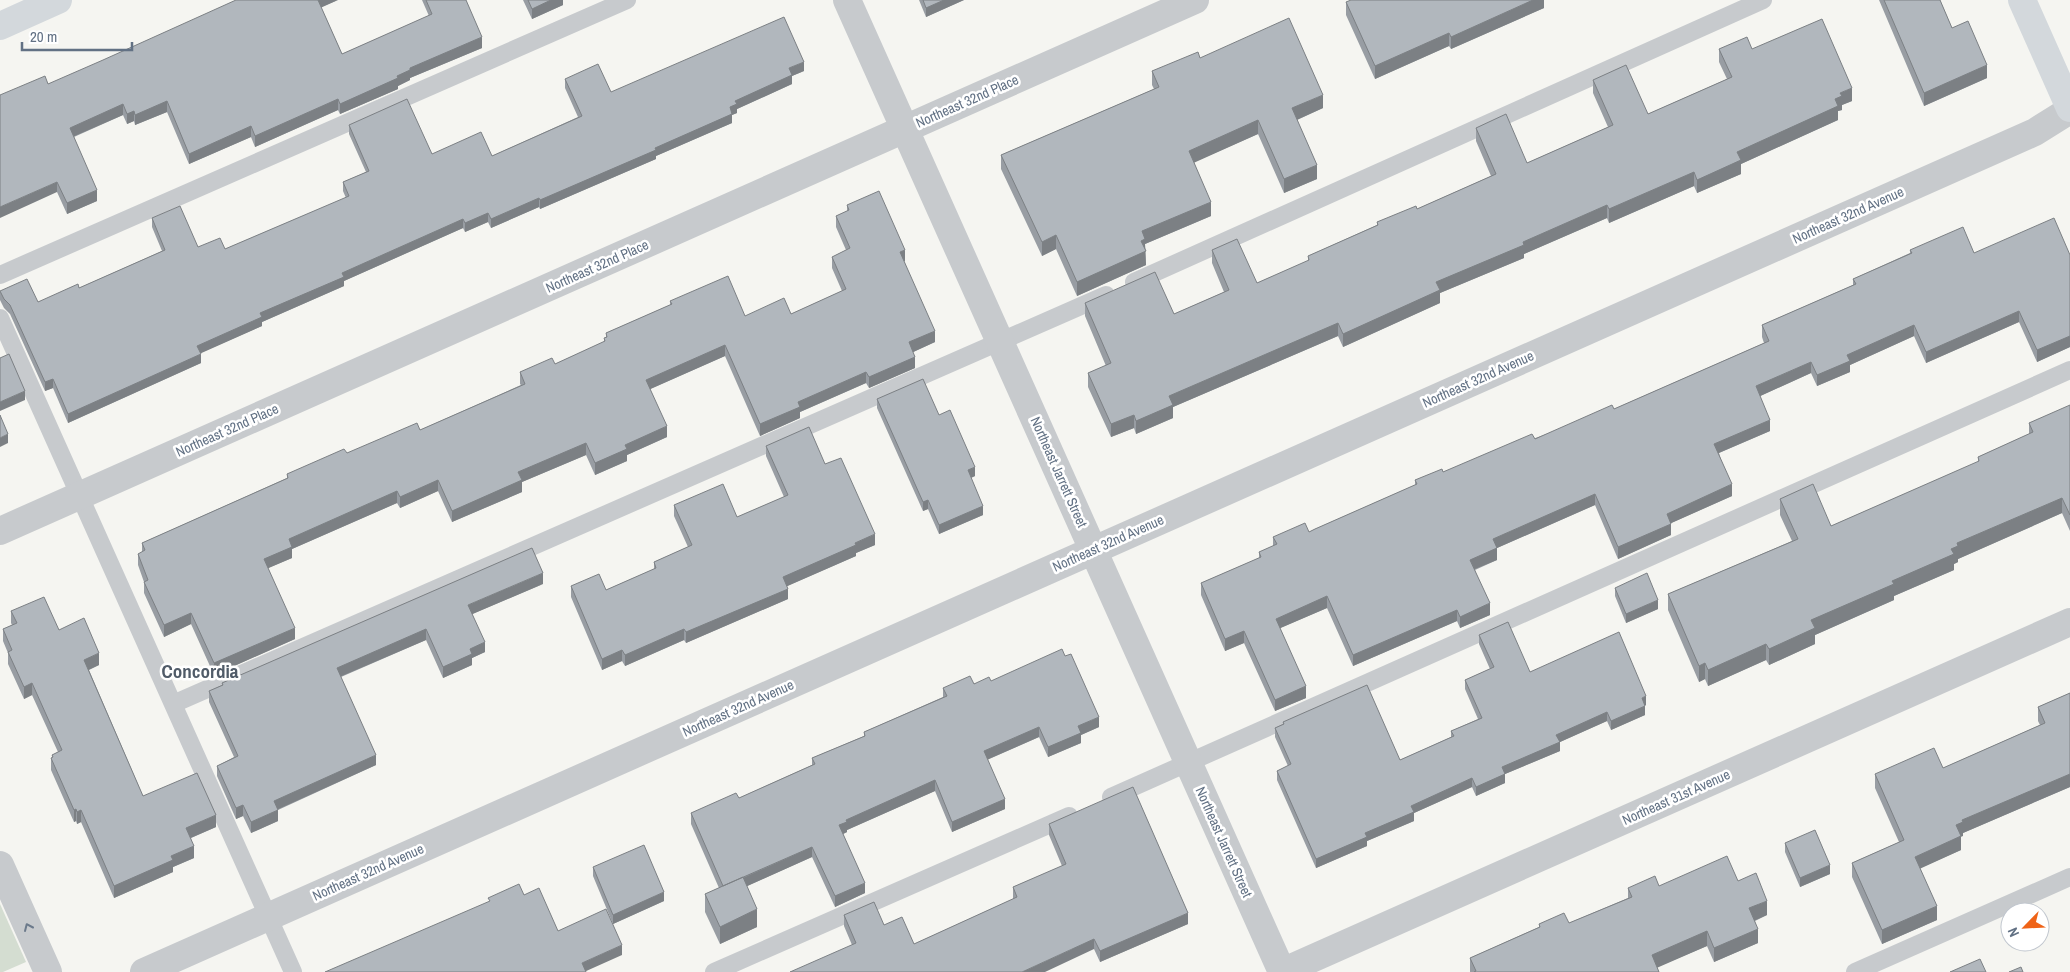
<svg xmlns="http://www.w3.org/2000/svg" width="2070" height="972" font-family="'Archivo Narrow',sans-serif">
  <rect width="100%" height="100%" fill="#f5f5f1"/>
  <path fill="#d4ddd1" d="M0 904 26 962 3 972H0Z"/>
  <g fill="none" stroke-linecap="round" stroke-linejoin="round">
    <path stroke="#c7cacd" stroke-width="18" d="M0 275 627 0
      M1134 282 1763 0
      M0 318 293 972
      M173 704 1106 295
      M1111 797 2070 370
      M714 972 1069 816
      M1855 972 2070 877"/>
    <path stroke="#c7cacd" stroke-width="28" d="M847 0 1282 972
      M0 531 1195 0
      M144 972 2035 132 2070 110
      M1282 972 2070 622"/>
    <path stroke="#c7cacd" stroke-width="28" d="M0 865 48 972"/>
    <path stroke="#d3d8dc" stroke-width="28" d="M2022 0 2070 108
      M0 26 58 0"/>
  </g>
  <path fill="#989da3" d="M338 0 321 7 342 54 429 16 422 0H466L482 48 410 78V80L398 86V89L340 114 338 110 255 147 251 137 189 164 167 112 135 125 134 121 127 124 123 115 74 137 97 201 67 214 57 192 48 84Z
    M523 0H563V5L532 19Z
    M919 0H964L926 17Z
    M1544 0V8L1451 49 1449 46 1375 79 1346 15V2Z
    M1879 0H1940L1952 28 1987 78 1924 106Z
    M1719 49H1752L1852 101 1842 105V110L1838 111V120L1741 164V174L1697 193 1694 186 1609 223 1607 218 1524 254V258L1440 293V303L1343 347 1338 336 1173 407V418L1136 434 1134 428 1111 437 1088 387V373L1106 366 1085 316V303L1174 314 1224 292 1212 263V250L1257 283 1308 261V256L1377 225V222L1417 209 1491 176 1476 141V128L1527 163 1608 127 1593 93V80L1648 114 1727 79 1719 62Z
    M1200 58 1323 108 1297 120 1317 179 1284 193 1258 134 1194 162 1211 216 1145 244 1146 265 1077 296 1056 249 1042 256 1001 169V155L1154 89 1152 85V71Z
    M804 71 792 76V84L737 109V113L732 115V123L656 156V159L540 209 539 207 491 228 488 222 465 232 463 228 344 281V286L262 322V326L200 353 201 363 68 423 53 388 45 391 10 314 4 308 0 300V291L38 302 79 288 162 251 152 227V218L198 247 225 249 346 198 343 191V182L366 172 349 134V125L432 154 492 156 578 117 565 88V79L611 92Z
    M847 205 905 261H904L935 342 913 352 915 368 869 388 866 383 800 412V418L760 436 725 356 650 389 667 437 627 455V461L595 475 586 455 522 482V492L452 522 438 491 400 508 397 503 292 549V558L268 568 295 639 214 675 191 624 164 637 144 593V582L138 565V554L142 552V543L287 478V474L347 453 420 430 521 385 520 384V372L555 364 604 342V338H606V333L670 305V301L745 316 791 314 842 291 832 268V257L846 250 836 227V216L847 211Z
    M1910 250 1974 253 2070 255V347L2037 362 2019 322 1926 363 1914 336 1850 365V372L1817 386 1811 373 1760 396 1770 431 1719 453 1732 496 1671 523V535L1618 559 1595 505 1497 548V560L1475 570 1490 615 1460 628 1457 621 1353 666 1327 608 1280 628 1306 698 1275 711 1244 643 1225 651 1201 595V583L1259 558V552L1273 546V537L1309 532 1315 529 1415 485V480L1443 472 1614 409 1764 343 1762 337V325L1853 285V279L1910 253Z
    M877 399 939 415 975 476 971 478 983 515 939 534 928 509 923 511 877 408Z
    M2070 406V531L2062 513 1958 559V562L1954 564V570L1894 596V600L1815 635V644L1769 665 1766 660 1708 686 1705 679 1699 682 1668 610V594L1792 541 1780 515V499L1831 526 1978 462V457L2029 434V423Z
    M766 446 825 464 875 545 856 553V556L787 586 788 599 686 643 684 640 625 666 622 661 602 670 571 597V586L606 590 654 569V562L688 547 674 516V505L737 517 784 497 766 456Z
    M543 584 472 614 485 652 472 658V665L443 678 426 640 341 677 376 765 278 810V821L251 833 243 816 236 819 217 776V766L234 757 209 702V691L222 685V683Z
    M1615 588 1658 609 1626 623 1615 596Z
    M11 611 59 630 99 665 89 670 143 796 216 827 191 838 194 858 173 867V872L114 898 81 822 77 824 76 821 74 822 51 770V758H52V755L58 752 32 695 24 699 8 664V653L3 641V629L12 625 11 623Z
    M1479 635 1530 672 1646 705H1645V715L1611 730 1607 721 1560 742V751L1505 774V783L1476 796 1472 787 1414 813V821L1367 841V846L1316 868 1277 780V771L1288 766 1275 737V728L1283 724V722L1400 760 1451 737V731L1478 719 1465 689V680L1490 669 1479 644Z
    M991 681 1099 727 1081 735V743L1048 757 1039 737 987 760 1005 809 952 832 935 791 847 830V832L843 834 865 893 835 907 812 857 747 886 757 927 720 944 705 912V894L719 888 691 824V813L739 798 812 765V758L864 736V732L943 697V688Z
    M2070 693V787L1963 833V836H1961V850L1920 868 1937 920 1882 944 1852 877V863L1899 842 1875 788V774L1943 768 2040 725 2038 721V707Z
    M1049 824 1188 924 1100 962 1094 949 852 945 844 926V915L884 925 914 944 1013 899V887L1062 866 1049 835Z
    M1785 843 1830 874 1800 887 1785 852Z
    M593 867 664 901 613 924 593 876Z
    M1738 881 1767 915 1755 921 1758 943 1714 962 1707 946 1657 967 1659 972H1470V958L1539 927V924L1569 923 1628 898V888Z"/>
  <path fill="#7c8084" d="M318 0H338L318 9Z
    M551 0H563V5L532 19V9Z
    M944 0H964L926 17V8Z
    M1533 0H1544V8L1451 49V37Z
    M1449 33V46L1375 79V66Z
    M482 37V48L410 78V80L398 86V89L340 114V104L397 76 410 68Z
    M804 62V71L792 76V84L737 109V113L732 115V123L656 156V159L540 209V200L655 148 730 107 735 101 789 68Z
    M1987 65V78L1924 106V93Z
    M1852 88V101L1842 105V110L1838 111V120L1741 164V174L1697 193V180L1737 152 1835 99 1840 93Z
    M1323 95V108L1292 122V108Z
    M338 99V110L255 147V136Z
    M167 101V112L135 125V115Z
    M123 104V115L70 138V128Z
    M134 111V121L127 124V114Z
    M1258 120V134L1189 165V151Z
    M251 126V137L189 164V154Z
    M1317 165V179L1284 193V179Z
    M1694 172V186L1609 223V209Z
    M57 182V192L0 218V207Z
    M97 190V201L67 214V203Z
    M539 198V207L491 228V219Z
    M1211 202V216L1145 244 1146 265 1077 296V282L1142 231Z
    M1607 205V218L1524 254V258L1440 293V303L1343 347V334L1436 282 1523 242Z
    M488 213V222L465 232V223Z
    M463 219V228L344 281V286L262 322V326L197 355V346L260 313 342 273Z
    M1056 235V249L1042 256V242Z
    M905 250V261L900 263V252Z
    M2019 311V322L1926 363V352Z
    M1338 323V336L1173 407V418L1136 434V421L1169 396Z
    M1914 325V336L1850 365V372L1817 386V375L1847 355Z
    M935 331V342L909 354V342Z
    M2070 336V347L2037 362V350Z
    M725 345V356L646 391V380Z
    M201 354V363L68 423V414Z
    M915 357V368L869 388V377Z
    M1811 362V373L1756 398V386Z
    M866 372V383L800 412V418L760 436V424L798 402Z
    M53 379V388L45 391V382Z
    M25 391V400L0 411V402Z
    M1134 415V428L1111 437V424Z
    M1770 420V431L1714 455V444Z
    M667 426V437L627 455V461L595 475V463L625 445Z
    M8 434V443L0 447V438Z
    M586 443V455L522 482V492L452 522V511L518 472Z
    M975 467V476L968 479V470Z
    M438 480V491L400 508V497Z
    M1732 484V496L1667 525V514Z
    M397 491V503L292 549V558L264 570V559L289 539Z
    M1595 494V505L1497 548V560L1470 571V560L1493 539Z
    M2062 498V513L1958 559V562L1954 564V570L1894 596V600L1815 635V644L1769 665V649L1811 620 1892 581 1951 549 1957 543Z
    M928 500V509L923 511V502Z
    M983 506V515L939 534V525Z
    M1671 524V535L1618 559V547Z
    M875 534V545L856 553V556L783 588V577Z
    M543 573V584L468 616V605Z
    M788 589V599L686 643V632Z
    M1327 596V608L1276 630V619Z
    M1658 600V609L1626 623V614Z
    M1490 603V615L1460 628V617Z
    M1457 610V621L1353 666V655Z
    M191 613V624L164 637V625Z
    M295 628V639L214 675V663Z
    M426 629V640L337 678V668Z
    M684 629V640L625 666V655Z
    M1244 631V643L1225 651V639Z
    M485 642V652L472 658V665L443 678V667L470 649Z
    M1766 644V660L1708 686V670Z
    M622 650V661L602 670V659Z
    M99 653V665L84 672V660Z
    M1705 663V679L1699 682V666Z
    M32 683V695L24 699V687Z
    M1306 686V698L1275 711V700Z
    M1646 696V705L1642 707V698Z
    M1645 706V715L1611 730V721Z
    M1607 712V721L1560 742V751L1505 774V783L1476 796V787L1502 767 1556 735Z
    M1099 717V727L1081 735V743L1048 757V747L1078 726Z
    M1039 727V737L984 761V751Z
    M376 755V765L274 811V801Z
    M2070 774V787L1963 833V836L1956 839V825L1962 820Z
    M1472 778V787L1414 813V821L1367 841V846L1316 868V859L1365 833 1411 806Z
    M935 780V791L847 830V832L839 836V825L846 820Z
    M1005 799V809L952 832V822Z
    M243 805V816L236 819V808Z
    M76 809V821L74 822V810Z
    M81 810V822L77 824V812Z
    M278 810V821L251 833V822Z
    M216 815V827L186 840V828Z
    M1961 836V850L1915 871V857Z
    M194 846V858L173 867V872L114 898V886L171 856Z
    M812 847V857L723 897V887Z
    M1830 865V874L1800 887V878Z
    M865 883V893L835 907V896Z
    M664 892V901L613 924V915Z
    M1767 901V915L1749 923V908Z
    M1937 906V920L1882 944V930Z
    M757 909V927L720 944V927Z
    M1188 913V924L1100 962V951Z
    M1758 929V943L1714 962V948Z
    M1707 931V946L1652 970V955Z
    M1094 939V949L1045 972H1022Z
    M622 945V955L584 972 582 963Z"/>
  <path fill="#b1b7bd" stroke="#7c8084" d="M236 0H318L342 54 432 14 426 0H466L482 37 410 68V70L397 76 398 78 340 104 338 99 255 136 251 126 189 154 167 101 135 115 134 111 127 114 123 104 70 128 97 190 67 203 57 182 0 207V95L45 76 48 84 103 60Z
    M528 0H551L532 9Z
    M923 0H944L926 8Z
    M1351 0H1533L1451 37 1449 33 1375 66 1346 2Z
    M1884 0H1940L1952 28 1968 21 1987 65 1924 93Z
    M784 17 804 62 789 68 792 75 735 101 737 104 730 107 732 114 655 148 656 150 540 200 539 198 491 219 488 213 465 223 463 219 342 273 344 277 260 313 262 317 197 346 201 354 68 414 53 379 45 382 10 305 4 299 0 291 27 279 38 302 78 284 79 288 165 250 152 218 180 206 198 247 220 238 225 249 349 196 343 182 369 171 349 125 407 99 432 154 481 132 492 156 582 116 565 79 598 64 611 92Z
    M1289 18 1323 95 1292 108 1317 165 1284 179 1258 120 1189 151 1211 202 1142 231 1145 239 1141 241 1146 251 1077 282 1056 235 1042 242 1001 155 1159 87 1152 71 1198 52 1200 58Z
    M1822 19 1852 88 1840 93 1842 96 1835 99 1838 106 1737 152 1741 160 1697 180 1694 172 1609 209 1607 205 1523 242 1524 245 1436 282 1440 290 1343 334 1338 323 1169 396 1173 405 1136 421 1134 415 1111 424 1088 373 1111 363 1085 303 1155 272 1174 314 1229 290 1212 250 1237 239 1257 283 1309 260 1308 256 1378 225 1377 222 1416 206 1417 209 1496 174 1476 128 1506 114 1527 163 1613 125 1593 80 1626 65 1648 114 1732 77 1719 49 1747 37 1752 49Z
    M879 191 905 250 900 252 935 331 909 342 915 357 869 377 866 372 798 402 800 407 760 424 725 345 646 380 667 426 625 445 627 449 595 463 586 443 518 472 522 480 452 511 438 480 400 497 397 491 289 539 292 547 264 559 295 628 214 663 191 613 164 625 144 582 148 580 138 554 145 550 142 543 288 478 287 474 344 449 347 453 417 423 420 430 525 384 520 372 552 358 555 364 605 341 604 338 607 337 606 333 672 304 670 301 728 276 745 316 784 298 791 314 846 289 832 257 850 248 836 216 849 210 847 205Z
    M2054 218 2070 255V336L2037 350 2019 311 1926 352 1914 325 1847 355 1850 361 1817 375 1811 362 1756 386 1770 420 1714 444 1732 484 1667 514 1671 524 1618 547 1595 494 1493 539 1497 548 1470 560 1490 603 1460 617 1457 610 1353 655 1327 596 1276 619 1306 686 1275 700 1244 631 1225 639 1201 583 1261 557 1259 552 1277 544 1273 537 1305 523 1309 532 1315 529 1417 484 1415 480 1442 469 1443 472 1532 434 1535 439 1612 405 1614 409 1769 341 1762 325 1856 284 1853 279 1912 253 1910 250 1963 227 1974 253Z
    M9 354 25 391 0 402V358Z
    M923 379 939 415 950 410 975 467 968 470 983 506 939 525 928 500 923 502 877 399Z
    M2070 405V515L2062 498 1957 543 1958 546 1951 549 1954 554 1892 581 1894 584 1811 620 1815 628 1769 649 1766 644 1708 670 1705 663 1699 666 1668 594 1798 539 1780 499 1813 484 1831 526 1979 461 1978 457 2033 432 2029 423Z
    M0 415 8 434 0 438Z
    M809 427 825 464 841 458 875 534 855 543 856 545 783 577 788 589 686 632 684 629 625 655 622 650 602 659 571 586 599 574 606 590 656 568 654 562 692 545 674 505 723 484 737 517 788 495 766 446Z
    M532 548 543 573 468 605 485 642 470 649 472 654 443 667 426 629 337 668 376 755 274 801 278 810 251 822 243 805 236 808 217 766 238 756 209 691 223 685 222 683Z
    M1647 573 1658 600 1626 614 1615 588Z
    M44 597 59 630 84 618 99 653 84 660 143 796 197 773 216 815 186 828 194 846 171 856 173 860 114 886 81 810 77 812 76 809 74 810 51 758 53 757 52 755 62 750 32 683 24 687 8 652 12 650 3 629 17 623 11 611Z
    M1508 622 1530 672 1619 632 1646 696 1642 698 1645 706 1611 721 1607 712 1556 735 1560 742 1502 767 1505 774 1476 787 1472 778 1411 806 1414 812 1365 833 1367 837 1316 859 1277 771 1291 764 1275 728 1284 724 1283 722 1367 685 1400 760 1454 736 1451 731 1482 718 1465 680 1494 667 1479 635Z
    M1062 649 1065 656 1071 654 1099 717 1078 726 1081 733 1048 747 1039 727 984 751 1005 799 952 822 935 780 846 820 847 822 839 825 865 883 835 896 812 847 723 886 691 813 736 793 739 798 815 764 812 758 865 736 864 732 947 696 943 688 970 676 974 684 989 677 991 681Z
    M2070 693V774L1962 820 1963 822 1956 825 1961 836 1915 857 1937 906 1882 930 1852 863 1904 840 1875 774 1934 748 1943 768 2045 723 2038 707Z
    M1133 787 1188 913 1100 951 1094 939 1022 972H790L856 943 844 915 874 902 884 925 902 917 914 944 1017 897 1013 887 1066 864 1049 824Z
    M1815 830 1830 865 1800 878 1785 843Z
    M644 845 664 892 613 915 593 867Z
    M1727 856 1738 881 1756 873 1767 901 1749 908 1758 929 1714 948 1707 931 1652 955 1659 972H1474L1476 971 1470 958 1540 927 1539 924 1564 913 1569 923 1632 897 1628 888 1655 876 1659 886Z
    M743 877 757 909 720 927 705 894Z
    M519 884 524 895 539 888 558 931 606 909 622 945 582 963 586 972H325L490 901 488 898Z
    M1980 959 1986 972H1950Z
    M2021 967 2023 972H2009Z"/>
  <defs><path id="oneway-chevron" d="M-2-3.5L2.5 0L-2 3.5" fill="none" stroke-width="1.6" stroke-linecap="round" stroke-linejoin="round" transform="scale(1.25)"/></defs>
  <use stroke="#6c7a8b" href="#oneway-chevron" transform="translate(28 927) rotate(-114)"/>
  <g text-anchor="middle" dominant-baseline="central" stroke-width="5" stroke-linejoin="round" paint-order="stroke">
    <g font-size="14" fill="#627184" stroke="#fff">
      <text transform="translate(967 101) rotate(-24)">Northeast 32nd Place</text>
      <text transform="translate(1848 215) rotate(-24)">Northeast 32nd Avenue</text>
      <text transform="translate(597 266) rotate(-24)">Northeast 32nd Place</text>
      <text transform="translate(1478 379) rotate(-24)">Northeast 32nd Avenue</text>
      <text transform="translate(227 430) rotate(-24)">Northeast 32nd Place</text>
      <text transform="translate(1059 472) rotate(66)">Northeast Jarrett Street</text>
      <text transform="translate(1108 543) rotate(-24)">Northeast 32nd Avenue</text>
      <text transform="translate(738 708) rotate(-24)">Northeast 32nd Avenue</text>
      <text transform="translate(1676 797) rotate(-24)">Northeast 31st Avenue</text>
      <text transform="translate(1224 842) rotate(66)">Northeast Jarrett Street</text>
      <text transform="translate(368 872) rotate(-24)">Northeast 32nd Avenue</text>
    </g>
    <g font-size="19" font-weight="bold" fill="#505b68" stroke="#fff">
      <text x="200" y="671">Concordia</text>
    </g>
  </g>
  <g transform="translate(2025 927) rotate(246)"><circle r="24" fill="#ffffff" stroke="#c0c6ce"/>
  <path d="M0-4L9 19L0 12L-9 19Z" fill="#ef6317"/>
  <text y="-8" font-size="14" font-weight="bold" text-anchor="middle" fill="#627184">N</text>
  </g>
  <path d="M22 42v8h110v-8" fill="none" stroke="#627184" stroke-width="2.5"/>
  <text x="30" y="42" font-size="15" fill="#627184" stroke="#ffffff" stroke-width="4" paint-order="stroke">20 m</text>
</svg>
